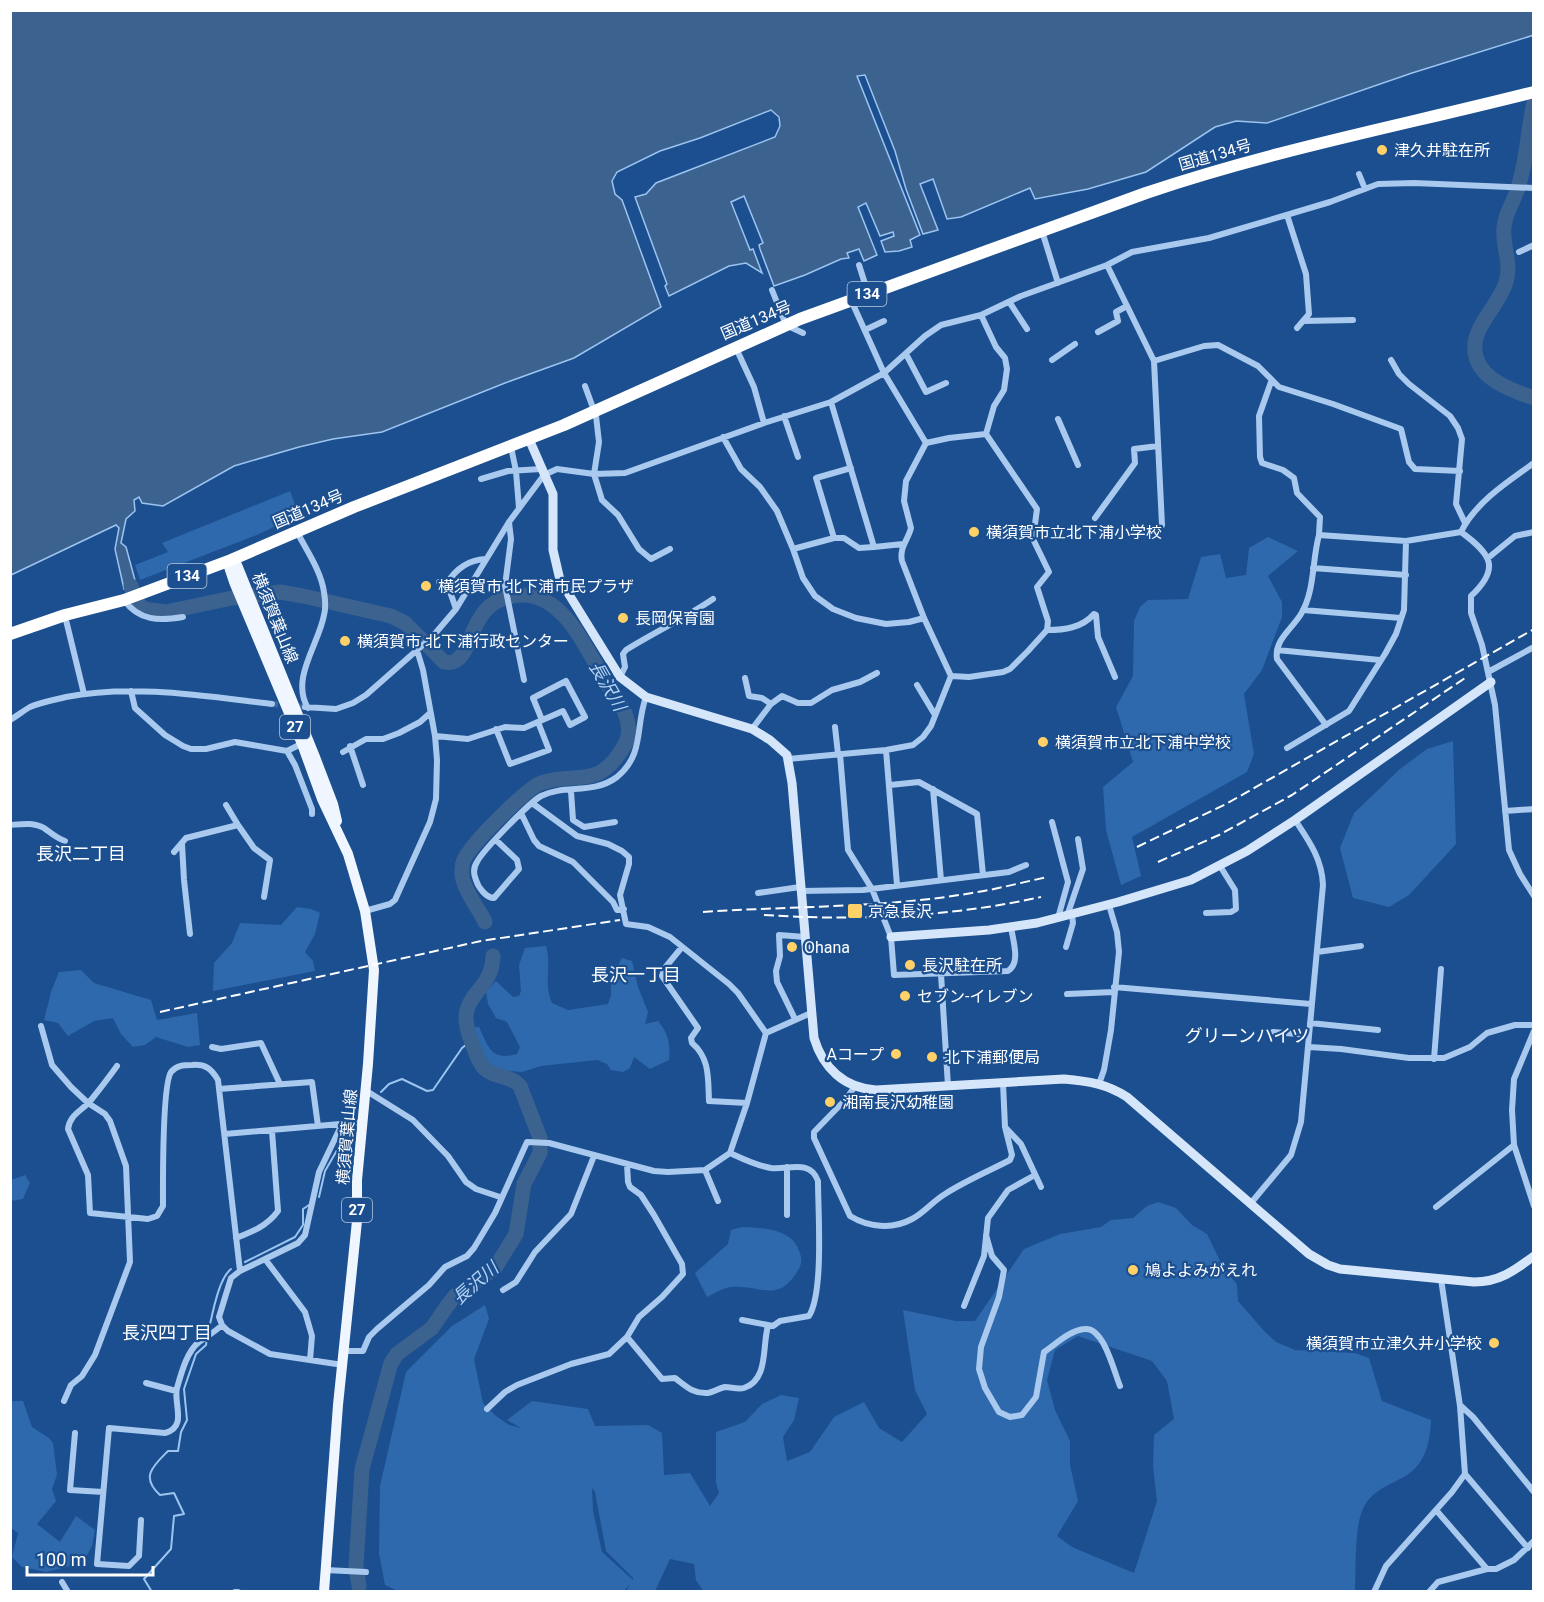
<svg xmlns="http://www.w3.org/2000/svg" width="1544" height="1602" font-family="Roboto,'Noto Sans JP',sans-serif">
  <rect width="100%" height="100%" fill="#1b4f8f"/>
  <path fill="#2e69ad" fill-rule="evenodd" d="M290 491 299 515 259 534 140 580 135 565 168 552 162 543Z
    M1268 537 1298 551 1268 576 1282 602V617L1262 670 1244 694 1254 754 1247 772 1132 837 1141 876 1121 885 1106 830 1103 787 1133 762 1116 707 1133 676 1134 621 1140 607 1148 600 1188 599 1201 557 1220 554 1226 578 1246 575 1249 548Z
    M1453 741 1456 844 1409 895 1389 907 1353 898 1340 848 1354 813 1400 769 1427 749Z
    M297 907 311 909 320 913 315 934 305 952 313 961 315 971 213 991 214 963 232 943 240 923 281 925Z
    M546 946C552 966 543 983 552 1003L568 1010 608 1004 611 995V978L622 958 632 961 638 987 648 1012 645 1024 658 1021C668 1032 671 1046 669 1060L650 1069 634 1057 630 1068 623 1072 611 1070 607 1064 597 1060 541 1066 522 1072 499 1070 488 1065 481 1054 473 1027H479C489 1048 491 1061 517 1054L520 1047 507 1022 496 1018 488 1004 486 992 496 981 513 997 519 996 521 991 519 965 525 948Z
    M81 970 94 983 151 1000 157 1020 197 1013 200 1045 188 1047 156 1037 145 1045 133 1047 121 1034 113 1018 94 1021 68 1036 58 1023 44 1020 51 992 59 972Z
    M25 1175 30 1183 23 1199 11 1201V1180Z
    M1158 1202 1176 1208 1192 1225 1207 1234 1224 1269 1237 1284 1238 1301 1265 1332 1276 1342 1295 1350 1355 1353 1369 1358 1382 1401 1431 1420C1430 1444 1425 1466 1402 1478 1387 1486 1374 1490 1365 1505 1354 1521 1356 1570 1355 1591L704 1592 696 1580 694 1564 670 1559 655 1591H626L630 1584 623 1592H400L385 1585 379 1553 380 1486 406 1372 452 1326 485 1305 489 1319 474 1359 483 1403 496 1416 509 1425 521 1428 507 1420 532 1401 588 1409 595 1426 648 1425 662 1433 664 1475 690 1473 710 1506 719 1493 716 1483V1432L745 1422 762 1404 781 1395 799 1398 794 1420 783 1437 787 1461 810 1452 834 1417 864 1402 879 1428 902 1442 927 1414 915 1390 903 1310 956 1321H975L1024 1249 1060 1234 1101 1227 1111 1220 1133 1218 1147 1206ZM1078 1336 1152 1361 1167 1381 1174 1419 1154 1435 1153 1466 1157 1501 1134 1573 1072 1547 1057 1536 1078 1501 1070 1465V1441L1055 1410 1047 1380 1055 1350ZM592 1488 595 1492 606 1551 633 1578V1580L602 1552 593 1511Z
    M742 1227C760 1228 787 1228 797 1246 803 1258 803 1264 795 1275 776 1303 758 1284 732 1287 724 1287 714 1294 707 1297L695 1273 728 1244 731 1230Z
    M11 1401H23L32 1427 49 1438 53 1443 57 1475 52 1489 56 1501 37 1524 60 1542 76 1516 95 1530 92 1546 83 1563 46 1572 22 1567 12 1557 18 1533 11 1528Z"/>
  <path fill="#3c6290" stroke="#9cc4f0" stroke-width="1.5" d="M11 10H1533L1534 35 1412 73 1267 123 1236 121 1215 127 1146 172 1088 189 1035 199 1030 188 961 217 947 219 933 179 920 184 938 230 923 234 906 189 895 151 865 75 857 76 920 235 910 240 912 247 899 251 885 252 881 241 894 236 893 232 880 236 866 203 858 207 877 255 864 261 859 249 847 253 849 258 841 259 805 275 774 286 760 249 759 245 763 243 744 196 731 202 750 250 753 249 762 273 746 263 729 266 669 296 665 286 667 284 635 197 646 194 656 183 775 137 780 126 779 117 771 110 700 138 660 151 617 172 612 181 615 194 622 200 661 307 574 358 505 383 382 432 333 439 299 447 234 466 163 506 142 503 139 497 134 500 135 511 126 519 121 543 126 547 136 584 124 589 115 549 119 528 116 525 11 575Z"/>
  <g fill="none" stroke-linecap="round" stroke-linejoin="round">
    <path stroke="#9cc4f0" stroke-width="2" d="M381 1092 389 1084 402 1079 427 1091 433 1090 462 1048 471 1041
      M319 1197 325 1171 347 1133
      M245 1262 295 1237 303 1225V1209L309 1205
      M208 1333C212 1317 218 1279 231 1269
      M359 1586V1592
      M152 1592 144 1579 171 1549 174 1516 184 1514 174 1493 160 1495C140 1477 153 1466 168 1451H178L181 1432 187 1420 184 1389 196 1354 206 1345 207 1338"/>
    <path stroke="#3c6290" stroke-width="15" d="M1534 103C1527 132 1527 165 1516 193 1512 205 1505 214 1504 227 1502 246 1512 263 1506 282 1499 307 1468 329 1476 357 1482 380 1513 391 1534 398
      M131 586 135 599 143 609 166 612 232 598 280 592 303 596 391 616 405 623 444 662C447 662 450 663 453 662 476 654 466 599 520 595 564 593 587 650 605 681 613 694 627 710 628 725 630 735 627 743 621 751 596 790 575 771 541 783 527 788 478 838 469 852 465 856 462 863 462 869 460 886 478 907 485 922
      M359 1586 356 1567 362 1469 391 1363 397 1354 432 1328 447 1306 455 1296 495 1268 516 1234 524 1184 540 1153V1138L520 1086C510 1074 495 1079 484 1068 478 1062 475 1051 472 1043 451 992 492 997 493 956"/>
    <path stroke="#3d69a0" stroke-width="6" stroke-dasharray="6 3" stroke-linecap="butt" d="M272 704 305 707"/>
    <path stroke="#a9c9ee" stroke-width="6" d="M1359 174 1365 189
      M1287 215 1306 274 1309 314 1297 328
      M1042 231 1058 283
      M1519 252 1534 245
      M859 265 868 293
      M1107 265 1154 361 1162 525
      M772 290 786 325 803 333
      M851 300 884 373 926 443
      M1010 303 1027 329
      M981 315 996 347 1005 358 1007 369 1004 390 994 406 986 434
      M1303 321 1353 320
      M865 330 884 321
      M1098 332 1118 321 1116 312 1127 306
      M736 348 754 387 764 423
      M906 354 926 392 946 383
      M1052 360 1075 344
      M1391 360 1399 374 1409 384 1450 416 1458 428 1462 439 1456 504 1465 523
      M1154 361 1204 346 1218 345 1258 366 1279 387 1333 404 1401 429 1409 462 1415 469 1460 471
      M1271 382 1259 416 1260 457 1262 463 1283 470 1294 478 1297 493 1320 517 1319 535
      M585 386 596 416 599 442 594 474 602 500 618 515 639 549 651 559 670 549
      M831 402 874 547 903 544
      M784 416 798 457
      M1058 419 1078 465
      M723 437 741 469 760 487 777 511 793 549 803 578 815 596 833 609 856 618 886 624 909 622 924 618
      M511 447 516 471 519 508
      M481 479 508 471 541 469
      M1095 518 1135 463 1134 449 1158 446
      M509 522 511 539 505 586 524 680
      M297 532C307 551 321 571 324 592 325 598 326 608 324 615 319 644 290 679 308 708
      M1461 532C1475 503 1507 482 1534 463
      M834 538 816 478 851 468
      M793 549 834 538H844L859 548 874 547
      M1488 558 1515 536 1534 532
      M1313 568 1406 575
      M439 582 447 583C456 569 468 560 485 559
      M447 583 456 609
      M124 600C139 621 159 621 183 617
      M1303 610 1401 618
      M65 616 84 694
      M1047 630C1064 630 1082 628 1094 614L1096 615 1098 637 1115 677
      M1277 650 1380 660
      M1488 672 1534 647
      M951 676 969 677 1003 672 1010 669 1028 651 1047 630 1048 621 1037 587 1049 572 1033 539 1037 509 986 434
      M620 677 625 667 623 654 626 650C655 632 685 618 713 599
      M745 678 749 696 762 698 771 704
      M917 685 935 715
      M131 691 135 708 165 735 183 746 191 749H206L235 742 287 751 303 743
      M305 707 336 709 353 703 366 695 433 636 456 609 509 522 544 475 557 469 594 474 625 473 764 423 831 402 884 373 925 336 941 325 981 315 1021 296 1107 265 1132 252 1209 238 1330 202 1378 184 1414 183 1534 188
      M10 720C17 716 23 711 30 707 41 702 54 700 66 697 133 684 204 696 272 704
      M1326 725 1277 659C1274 640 1292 629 1301 614 1315 591 1312 560 1319 535L1406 541 1461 532C1491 554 1501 568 1471 596V613L1482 645 1495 705 1509 850 1520 874 1534 896
      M835 727 838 754
      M496 729 510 764 549 750 538 722
      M752 729 771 704 782 696 798 703H811L832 690 860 682 877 673
      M435 736 468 739 505 727 524 728 563 711 570 725 585 717 566 681 533 698 542 720
      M350 746 363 785
      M1287 748 1349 711 1385 654 1396 634 1404 610 1406 541
      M886 750 897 885
      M287 751 295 765 312 809V814
      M343 752 366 739H383L399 733 420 722 430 713
      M840 754 848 850 872 889 891 937 894 975 1008 971C1021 963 1013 941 1011 927
      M788 759 886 750 913 745 923 737 931 726 951 676 924 618 902 561C899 548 908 540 911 528L904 501 906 481 926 443 949 438 986 434
      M890 785 919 782 977 814 983 875
      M933 789 941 880
      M571 791 573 820 584 827 615 822
      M532 803 577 836 608 844 622 851 629 857V864L620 895 626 924 648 927 670 937 729 984 738 993 766 1033
      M226 805 238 825
      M1505 811 1534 809
      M521 813 534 840 539 846 573 862 613 902 617 910 624 909
      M1052 822 1068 882 1058 918
      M10 825C22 824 34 822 44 828 51 833 56 838 65 841
      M496 840 517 860 519 869 494 898C486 898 478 887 476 880 473 873 473 868 477 862 483 850 530 802 541 796 565 784 593 795 617 777 645 754 635 726 646 697
      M182 844 184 880 190 934
      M174 852 186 838 238 825 254 848 270 860 264 897
      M800 891 863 890 1009 872 1026 865
      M758 893 800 887
      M365 911 390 904 395 900 430 822 436 799 437 760 435 736 423 670 417 650
      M1206 913 1231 912 1236 909 1235 890 1220 866
      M1067 916 1083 869 1078 839
      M682 947 664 969 662 976 698 1028 691 1038 692 1043C710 1058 708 1079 709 1101L747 1103
      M1066 947 1073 923 1072 915
      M1317 952 1361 946
      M941 974 948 1086
      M1114 987 1311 1004
      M1067 994 1114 992
      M795 1019 777 982 776 971 780 956 779 935 805 937
      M1310 1023 1378 1030
      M41 1026 52 1065 71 1087 88 1103 105 1114 110 1121 126 1166 130 1262 95 1355 82 1376 71 1385 64 1401
      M1534 1031 1514 1079 1512 1110 1514 1145 1534 1206
      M1273 1032 1309 1035
      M212 1047 221 1049 261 1043 280 1084
      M1309 1047 1341 1049 1409 1058H1444L1470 1047 1487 1033 1515 1025H1534
      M1434 1059 1441 969
      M117 1066C109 1077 100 1089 91 1100 82 1111 70 1114 68 1129L88 1175 90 1213 148 1219 157 1216 163 1206C163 1185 162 1086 171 1072 177 1065 184 1065 192 1065 205 1064 211 1068 218 1080L240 1271
      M1099 1084 1104 1070 1111 1030 1119 952 1117 932 1109 905
      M855 1086 847 1098 814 1132V1138L850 1216C868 1227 892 1230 912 1219 924 1213 933 1201 945 1194 965 1181 989 1171 1010 1160L1012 1155 1005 1127 1003 1083
      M219 1089 312 1082 318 1126
      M365 1090 413 1120 448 1156 466 1182 476 1189 500 1197
      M1005 1127 1021 1144 1041 1187
      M225 1134 363 1122
      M730 1153C743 1159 757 1166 771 1168 789 1170 810 1159 818 1181 818 1212 824 1292 809 1316L780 1321 773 1326 742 1320
      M787 1167V1215
      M705 1170 718 1201
      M1251 1203 1291 1155 1301 1122 1323 885C1322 859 1309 841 1295 820
      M1436 1207 1514 1145
      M986 1235 992 1256 1004 1270 999 1297 981 1347 979 1369 985 1388 999 1412 1010 1417 1022 1415 1036 1397 1044 1352C1056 1344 1070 1330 1085 1329 1104 1327 1114 1372 1120 1386
      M236 1238C252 1232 267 1226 278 1211L272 1131
      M265 1259 240 1271 231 1278 219 1317 222 1325 228 1331 270 1354 343 1365
      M1441 1279 1460 1406 1465 1474 1528 1548
      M503 1290 516 1282 535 1252 571 1214 594 1156
      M964 1306 984 1256 988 1218 1008 1190 1035 1175
      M627 1337 662 1379 675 1378C686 1386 693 1394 708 1393 714 1392 719 1388 725 1387 731 1387 738 1390 744 1388 769 1380 762 1345 768 1326
      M344 1351H363L369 1337 377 1329 429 1285 445 1267 467 1256 474 1248 495 1213 527 1142 549 1143 654 1171 668 1172 705 1170 730 1153 747 1103 766 1033 811 1013
      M310 1360 312 1336 305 1312 265 1259 298 1243 305 1235 319 1172 342 1124
      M146 1383 176 1391
      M1461 1406 1473 1417 1534 1492
      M487 1409 505 1392 517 1385 571 1364 609 1354 627 1337 639 1317 662 1297 683 1274 682 1264 654 1215 641 1195 630 1187 628 1182 627 1164
      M75 1433 70 1490 103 1492
      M1436 1510 1487 1569
      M141 1520 139 1556 129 1566 97 1564 109 1428 165 1433C188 1427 173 1403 177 1388 181 1374 187 1351 199 1342 207 1336 215 1332 222 1325
      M325 1570 366 1572
      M62 1582 68 1592
      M235 1592H238
      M1374 1592 1386 1566 1452 1492 1465 1474
      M1429 1592 1438 1582 1487 1569H1496L1514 1560 1534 1541"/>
    <path stroke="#d6e6fa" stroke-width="9" d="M529 439 553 494V550L560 580 620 677 646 697 752 729 770 740 787 755 792 783 814 1038C823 1068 844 1088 876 1090L1064 1079C1088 1081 1107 1084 1127 1097L1309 1254 1328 1265 1340 1269 1474 1282C1499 1282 1514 1271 1534 1256
      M891 937 989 930 1037 923 1118 902 1191 880 1247 851 1295 820 1491 682"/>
    <path stroke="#f0f6ff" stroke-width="10" d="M231 560 229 567 234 582 302 744 322 799 348 854 365 911 374 970 368 1064 357 1180V1221L338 1405 324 1592
      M231 560 237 565 315 757 333 804 337 821"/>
    <path stroke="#fff" stroke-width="12" d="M10 634 65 615 124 600 231 560 354 507 564 425 800 319 1146 193C1273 150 1404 125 1534 92"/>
    <path stroke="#fff" stroke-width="2" stroke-dasharray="10 4.5" stroke-linecap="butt" d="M1137 847 1226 804 1534 629
      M1158 862 1219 835 1292 795 1468 676
      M703 912C792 906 884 908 972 893 998 889 1023 882 1048 877
      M764 915C856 921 950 917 1041 897
      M160 1012 481 941 620 920"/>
  </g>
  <g fill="#ffd166" stroke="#1b4f8f" stroke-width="2">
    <circle cx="1382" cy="150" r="6"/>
    <circle cx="974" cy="532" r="6"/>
    <circle cx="426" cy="586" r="6"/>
    <circle cx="623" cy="618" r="6"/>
    <circle cx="345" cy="641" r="6"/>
    <circle cx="1043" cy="742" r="6"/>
    <rect x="847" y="903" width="16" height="16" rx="3"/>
    <circle cx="792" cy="947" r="6"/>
    <circle cx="910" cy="965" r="6"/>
    <circle cx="905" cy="996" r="6"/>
    <circle cx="896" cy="1054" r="6"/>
    <circle cx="932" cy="1057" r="6"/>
    <circle cx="830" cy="1102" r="6"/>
    <circle cx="1133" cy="1270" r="6"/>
    <circle cx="1494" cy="1343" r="6"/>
  </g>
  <g text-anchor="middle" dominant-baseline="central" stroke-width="4.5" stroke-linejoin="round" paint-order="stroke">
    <g fill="#1b4f8f" stroke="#bbcadd" stroke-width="1.5">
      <rect x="847.5" y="282" width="39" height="24" rx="4.5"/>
      <rect x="167.5" y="564" width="39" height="24" rx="4.5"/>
      <rect x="280" y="715" width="30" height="24" rx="4.5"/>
      <rect x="342" y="1198" width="30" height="24" rx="4.5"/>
    </g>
    <g font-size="15" font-weight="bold" fill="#fff">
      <text x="867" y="294">134</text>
      <text x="187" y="576">134</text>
      <text x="295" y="727">27</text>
      <text x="357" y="1210">27</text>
    </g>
    <g font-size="16" fill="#fff" stroke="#1b4f8f" text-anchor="start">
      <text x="1394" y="150">津久井駐在所</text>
      <text x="986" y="532">横須賀市立北下浦小学校</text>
      <text x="438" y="586">横須賀市 北下浦市民プラザ</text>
      <text x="635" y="618">長岡保育園</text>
      <text x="357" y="641">横須賀市 北下浦行政センター</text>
      <text x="1055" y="742">横須賀市立北下浦中学校</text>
      <text x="868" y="911">京急長沢</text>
      <text x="804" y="947">Ohana</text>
      <text x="922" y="965">長沢駐在所</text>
      <text x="917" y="996">セブン-イレブン</text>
      <text x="884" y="1054" text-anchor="end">Aコープ</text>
      <text x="944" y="1057">北下浦郵便局</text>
      <text x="842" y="1102">湘南長沢幼稚園</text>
      <text x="1145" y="1270">鳩よよみがえれ</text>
      <text x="1482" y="1343" text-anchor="end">横須賀市立津久井小学校</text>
    </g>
    <g font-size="16" fill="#fff" stroke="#1b4f8f">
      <text transform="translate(1215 155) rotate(-16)">国道134号</text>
      <text transform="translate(756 320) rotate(-23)">国道134号</text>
      <text transform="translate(308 509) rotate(-23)">国道134号</text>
      <text transform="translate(275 618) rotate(68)">横須賀葉山線</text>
      <text transform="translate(347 1137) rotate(-85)">横須賀葉山線</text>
    </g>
    <g font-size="18" font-style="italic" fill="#b5d3f5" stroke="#1b4f8f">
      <text transform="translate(608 686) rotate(60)">長沢川</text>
      <text transform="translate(475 1283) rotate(-41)">長沢川</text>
    </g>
    <g font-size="18" fill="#fff" stroke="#1b4f8f">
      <text x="81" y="853">長沢二丁目</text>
      <text x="636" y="974">長沢一丁目</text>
      <text x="1247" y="1035">グリーンハイツ</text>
      <text x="167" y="1332">長沢四丁目</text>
    </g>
  </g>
  <rect width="1544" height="1602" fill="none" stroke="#ffffff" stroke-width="24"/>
  <path d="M27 1566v9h126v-9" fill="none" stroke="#ffffff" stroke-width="3"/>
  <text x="36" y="1566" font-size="18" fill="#ffffff" stroke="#1b4f8f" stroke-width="4.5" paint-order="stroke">100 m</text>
</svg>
